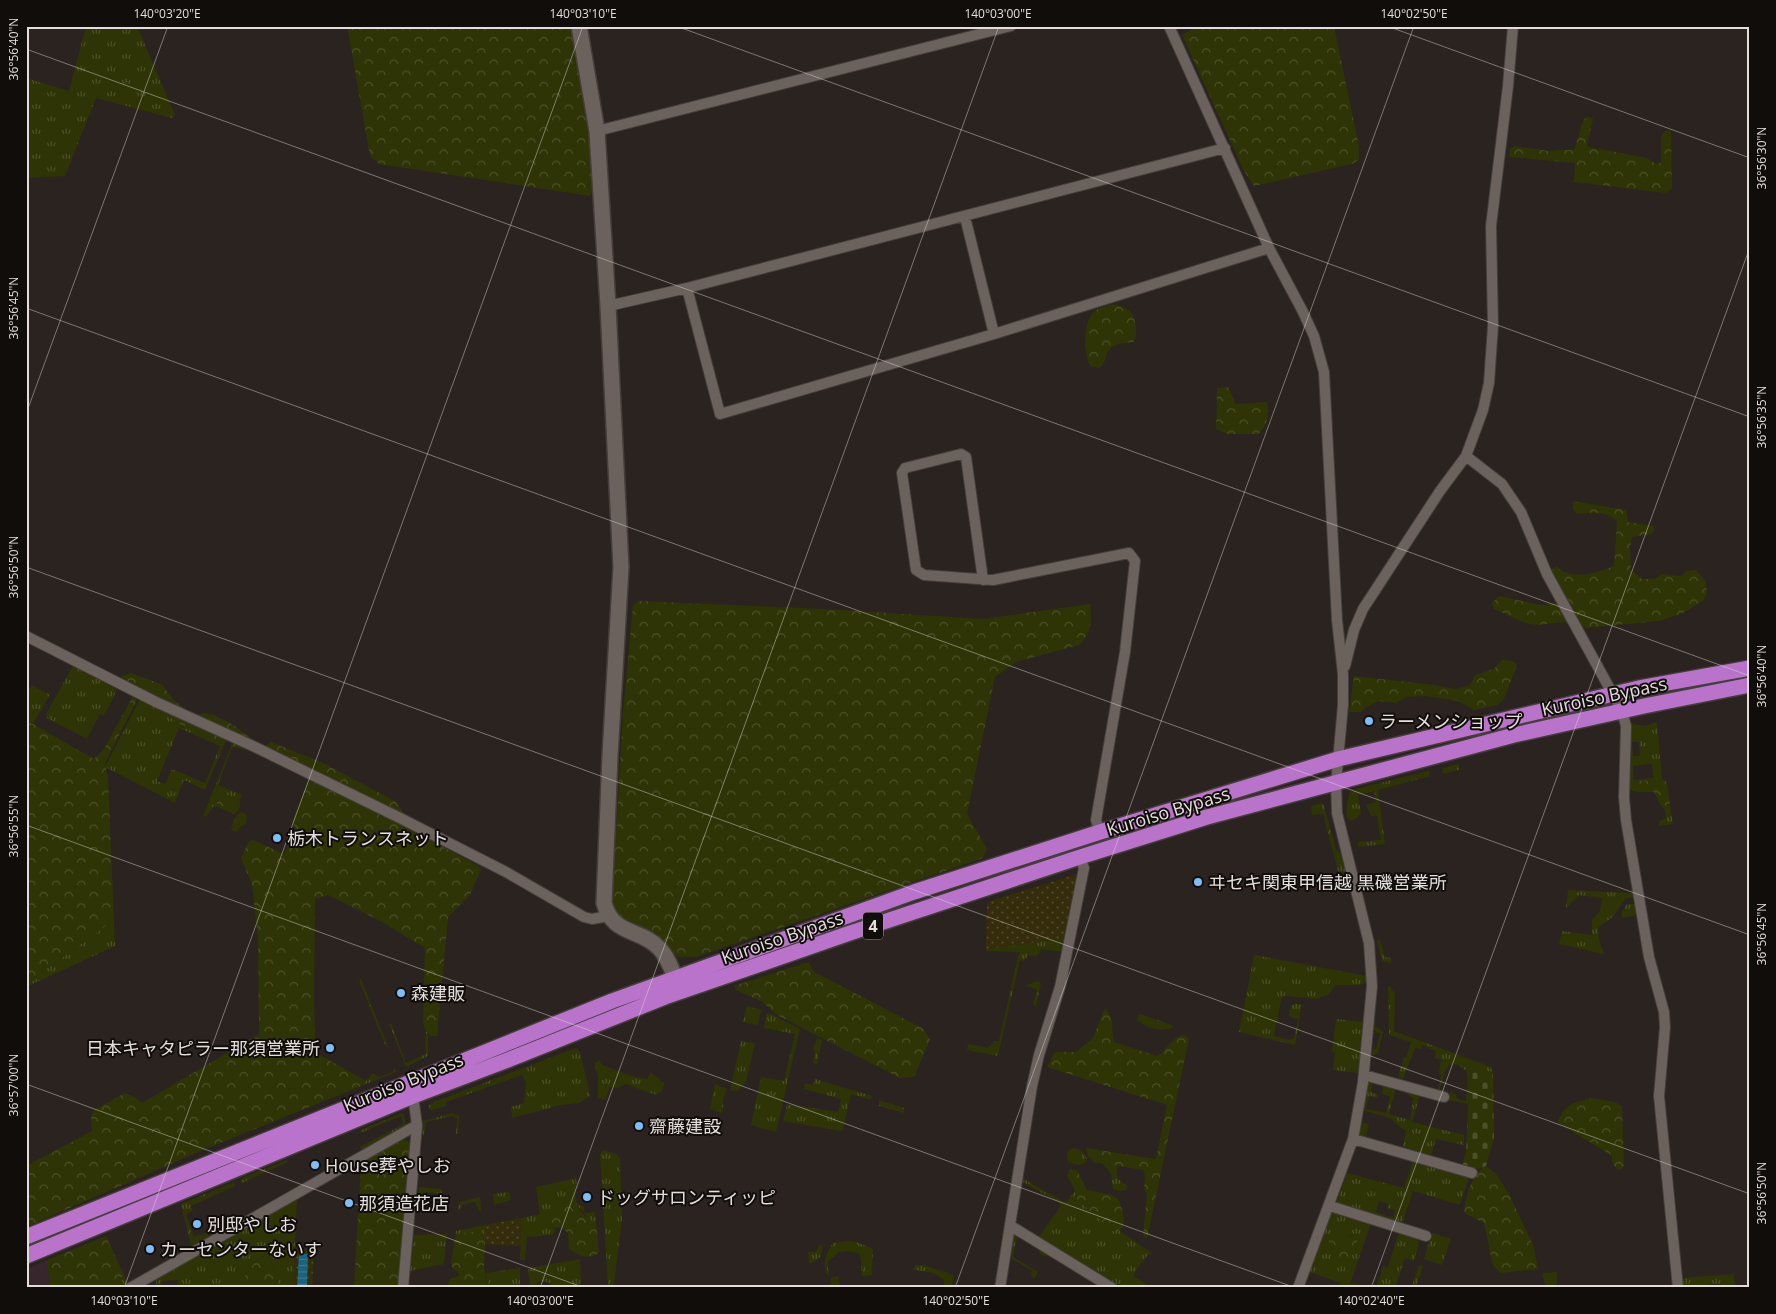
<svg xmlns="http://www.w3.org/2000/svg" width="1776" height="1314" font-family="'Open Sans','Noto Sans JP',sans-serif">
  <defs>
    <pattern id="grass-tufts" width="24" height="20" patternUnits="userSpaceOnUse" patternTransform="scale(1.25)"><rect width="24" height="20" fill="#2e3405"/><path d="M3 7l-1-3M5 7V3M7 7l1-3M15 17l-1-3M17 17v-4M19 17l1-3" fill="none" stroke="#4c5129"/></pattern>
    <pattern id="forest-crowns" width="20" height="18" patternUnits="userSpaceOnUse" patternTransform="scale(1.25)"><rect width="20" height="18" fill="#2e3405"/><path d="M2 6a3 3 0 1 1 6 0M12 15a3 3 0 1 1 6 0" fill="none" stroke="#4c5129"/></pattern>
    <pattern id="sand-dots" width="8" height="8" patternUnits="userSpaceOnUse" patternTransform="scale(1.25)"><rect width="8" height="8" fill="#342c0a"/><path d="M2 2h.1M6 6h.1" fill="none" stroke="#514a2d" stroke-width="1.8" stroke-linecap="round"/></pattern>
    <pattern id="cemetery-stones" width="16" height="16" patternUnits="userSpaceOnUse" patternTransform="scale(1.25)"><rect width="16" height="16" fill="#2e3405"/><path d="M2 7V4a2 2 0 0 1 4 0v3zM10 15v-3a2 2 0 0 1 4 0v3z" fill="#4c5129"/></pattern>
    <pattern id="water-rules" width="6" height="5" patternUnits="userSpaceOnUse" patternTransform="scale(1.25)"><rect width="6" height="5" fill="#19637d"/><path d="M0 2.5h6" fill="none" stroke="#3a798f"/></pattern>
  </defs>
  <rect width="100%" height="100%" fill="#2a231f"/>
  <path fill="#38262d" d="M47 1260 50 1288H26V1269Z"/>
  <path fill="url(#grass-tufts)" fill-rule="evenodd" d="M86 26H137L175 115 172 118 96 98 65 176 26 178V78L69 91Z
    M73 666 116 688C115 698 108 708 103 716L100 714 87 739 47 718 46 714Z
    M32 685 50 695 33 724 26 722V695Z
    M140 699 226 740 205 790 184 780 175 803 105 767ZM179 728 220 746 205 783 172 769 165 784 157 781Z
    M1657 722 1662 779 1629 782 1630 723 1644 726ZM1632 742H1639L1640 756H1633ZM1652 764 1653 778 1634 780 1633 766Z
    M233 742 245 749 244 750 236 747 232 748 218 785 242 795 240 800 226 794 221 796 206 817 203 816Z
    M1459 764V770L1443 774 1442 768Z
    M1429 771 1430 776 1378 790 1385 844 1358 847V842L1381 840 1377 816H1371L1366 805 1376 802 1374 791 1358 795 1361 813 1358 817 1351 821 1348 819C1345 810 1347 801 1350 792L1355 789Z
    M1323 803 1336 849 1341 854 1346 874 1338 871 1323 814 1312 815 1311 806Z
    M1660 804 1667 806 1670 805 1673 824 1658 826 1660 821 1666 818 1665 811Z
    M241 812 247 815 246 824 241 826 237 832 233 831 231 827 237 815Z
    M1568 890 1634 893V898H1627C1621 903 1619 909 1614 915 1610 920 1603 923 1598 928L1599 940 1604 954 1559 944 1562 931 1592 935V920L1600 911 1602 898 1579 895 1566 908Z
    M1627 904H1636L1638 915 1622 918V912Z
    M114 920 115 946 26 987 38 975Z
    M1067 938 1064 952 1041 949 1039 954 1036 956 1028 955 1024 961 1020 960 998 1056 967 1050 968 1044 988 1048 994 1041H999L1019 952 986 951V949Z
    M1377 940H1380L1385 957 1391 958V963L1382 961Z
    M1254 955 1367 976 1366 982 1360 985H1336L1328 995 1316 999 1284 996 1281 1000 1274 1036 1290 1040 1294 1038 1298 1019 1289 1017 1290 1007 1294 1004H1302L1295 1045 1239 1032Z
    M361 979 388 1047H386L359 980Z
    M1037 981 1041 983 1036 1006 1033 1005 1037 989 1025 986Z
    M1388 986 1391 987 1392 990 1395 993 1394 1031 1491 1067 1493 1074 1470 1066 1468 1104 1448 1100 1450 1092 1456 1095 1457 1099 1466 1101C1466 1093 1469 1081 1467 1073 1465 1069 1461 1067 1458 1065 1445 1060 1443 1080 1440 1090L1438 1089 1441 1075 1439 1073 1441 1060 1435 1058 1436 1051 1422 1045 1421 1049 1415 1048 1403 1079 1398 1077 1403 1059 1406 1057 1411 1042 1389 1035Z
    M747 1006 761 1010 758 1025 743 1022Z
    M769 1013 800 1029 776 1132 751 1125 761 1077 784 1081 795 1034 764 1028 766 1015Z
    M1140 1014 1172 1025 1173 1027C1162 1033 1146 1028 1137 1020Z
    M1336 1019 1363 1022 1358 1073 1333 1070 1335 1053 1332 1052Z
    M391 1023 406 1063 426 1054 425 1046 426 1031 428 1033V1056L406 1067 389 1024Z
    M1373 1025 1383 1032 1378 1053 1370 1056V1048L1376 1049 1380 1034 1372 1029Z
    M817 1038 822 1040 817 1065 813 1063 815 1053 813 1049Z
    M741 1041 755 1043 746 1082 737 1091 730 1090Z
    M576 1048 580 1052 589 1090 590 1096 579 1103 561 1105 512 1118 511 1107 524 1103 526 1083 522 1075 446 1102V1106L430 1111 429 1105 431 1103Z
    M599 1060 602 1065 631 1076 647 1079 651 1072 664 1084 662 1091 656 1095 626 1084 618 1088 610 1087 605 1100 598 1098V1075L595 1069V1063Z
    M395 1068 396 1072 364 1085V1080L366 1081 373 1073 379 1077 393 1072V1069Z
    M815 1079 872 1096 871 1100 851 1094 843 1129 841 1131 783 1121 787 1104 838 1112 841 1099 804 1089 805 1083 813 1085Z
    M1372 1082 1371 1092 1378 1095 1377 1098 1369 1096 1366 1109 1386 1113 1390 1097 1382 1094 1383 1085 1396 1088 1389 1114 1410 1120 1413 1098 1405 1093V1091L1420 1095 1412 1122 1464 1135V1145L1436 1139 1431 1155 1403 1147 1406 1130C1398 1128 1396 1121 1389 1118 1381 1115 1372 1113 1364 1111L1368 1084Z
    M715 1084 727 1089 723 1100V1113L710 1109Z
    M879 1100 904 1108V1113L879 1106Z
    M402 1113 404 1115 406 1126 361 1150 360 1147 403 1124 401 1116 361 1133 360 1130Z
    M452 1113 459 1116 458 1134H456L457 1118 452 1116 426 1122 424 1135 422 1136 423 1121Z
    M1362 1122 1369 1124 1366 1137 1359 1135Z
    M1075 1148C1081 1150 1086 1154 1087 1160L1084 1164 1078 1165 1068 1162 1067 1154 1070 1149Z
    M603 1150 616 1154 620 1158 622 1219 614 1284 610 1287 608 1285 600 1155Z
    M287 1160 288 1162 242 1183 240 1179Z
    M1413 1160 1469 1177 1460 1205 1413 1191 1402 1224 1337 1203 1347 1173 1404 1188ZM1379 1201 1388 1204 1387 1208 1395 1210 1393 1218 1376 1212Z
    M1102 1163 1118 1166C1114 1176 1119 1181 1128 1186L1126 1190 1119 1191 1113 1189 1111 1174Z
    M576 1178 577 1187 575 1190 577 1205 584 1206V1211L587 1213 595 1212 597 1231C592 1220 582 1211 573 1201L552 1227 555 1228 554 1235 527 1237 525 1260H520L522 1218 540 1214 536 1187Z
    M1022 1178 1064 1202 1067 1201 1076 1190C1097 1216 1124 1235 1152 1253L1147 1256 1136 1270 1129 1288H1117L1038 1238 1061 1206 1058 1202 1021 1181Z
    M234 1182 235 1186 191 1206 193 1210 186 1215 194 1237 207 1232 209 1236 191 1246 181 1204Z
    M419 1187 442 1189V1194L427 1192 423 1195 418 1196Z
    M509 1192 511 1200 494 1205 493 1194Z
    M480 1197 481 1211H479L475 1202 462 1205 460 1210 457 1211 460 1202Z
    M297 1199 293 1288H279L275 1271 268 1257 261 1256C252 1266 243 1275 240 1288H178V1280L163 1281 160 1287H155L157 1279Z
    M1332 1211 1371 1223 1350 1284 1341 1283 1309 1272ZM1351 1234 1355 1243 1353 1248 1333 1254 1332 1247 1342 1237 1349 1238Z
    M485 1225V1241L467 1232 455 1237 456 1231Z
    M1017 1233 1049 1253 1048 1255 1045 1257 1040 1254 1039 1249 1021 1237 1016 1240 1013 1257 1038 1272 1034 1279 1031 1275 1032 1271 1011 1258 1014 1235Z
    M1403 1233 1417 1238 1419 1244 1414 1261 1405 1258 1395 1288 1377 1286 1383 1266 1388 1267 1398 1235Z
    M1432 1233 1451 1239 1442 1265 1424 1259Z
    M447 1234 444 1264 410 1271 414 1235Z
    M849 1241 857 1242 873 1249 872 1275 862 1276 861 1259 859 1253 847 1251 838 1252C829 1265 826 1253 829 1275L826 1273C823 1262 826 1253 833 1243Z
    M819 1245 823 1246 820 1257 812 1263H809L808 1252H816Z
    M580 1259 581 1287 584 1288H554V1286L547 1282 540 1281 534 1287 530 1285 528 1272 529 1268Z
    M916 1265H924L953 1275 952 1288H944V1280C936 1272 924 1271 912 1270Z
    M1419 1265 1423 1266 1416 1288H1411Z
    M520 1268V1287L522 1288H488L486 1273Z
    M1557 1272V1288H1546L1542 1273Z
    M1734 1274 1735 1288H1728C1720 1279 1695 1288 1683 1288V1278Z
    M124 1275 127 1284 121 1288H111Z
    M838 1276 841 1288H821L830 1287 831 1278Z"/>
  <path fill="url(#forest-crowns)" d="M347 26H571L589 135 595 186 590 196 379 164 370 156Z
    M1198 26H1334L1359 146V160L1352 164 1254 186 1244 171 1182 35Z
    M1587 116 1593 119 1587 144 1589 147 1647 158 1656 164 1661 163V137L1665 131 1671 130 1672 189 1666 193 1574 182 1575 163 1509 157 1510 149 1514 146 1549 151 1558 150H1574L1583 121Z
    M1113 304C1117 305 1122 306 1125 308 1137 314 1138 331 1134 342 1127 343 1113 343 1109 350 1104 356 1107 363 1099 368L1090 366C1084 353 1082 323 1094 312 1098 308 1107 306 1113 304Z
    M1228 387 1236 404 1267 402C1270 415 1267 424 1259 434H1227L1216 429 1217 388Z
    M1573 501 1626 510 1628 522 1654 526V531L1651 534 1632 537 1630 547 1631 570 1642 579H1655L1661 574 1681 576 1686 571 1696 570 1705 580 1707 592 1704 600 1683 613 1659 621 1585 628 1564 622 1537 625 1525 623 1494 609 1492 603 1499 596 1541 605 1564 602 1551 570 1557 567C1572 581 1597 573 1614 566L1617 521C1606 511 1591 512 1577 514L1573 510Z
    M638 601 825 609 983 619 1090 604C1092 619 1092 634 1079 645L1016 662 995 677 967 814 987 849 983 858 696 957H678L621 919 612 906 623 713 633 605Z
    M1502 660 1512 661 1517 665 1504 699 1498 705 1474 710 1458 701 1425 696 1407 697 1396 703 1379 701 1365 708 1361 712H1349L1354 676 1435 685 1456 689 1470 685 1475 675 1494 669Z
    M131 673 163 685C170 698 183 709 196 716 197 715 204 713 205 713 218 714 246 732 255 742L230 734 221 741 215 740 174 721 167 714 168 705 122 681V676Z
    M133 696 137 700 105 763 108 777 114 920 38 975 26 987V722L33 724 94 759 104 749Z
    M271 742 321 762 395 801 403 812 411 830 482 868 470 895 448 917 437 1036H431L426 1031 423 1023 425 948 380 921 328 895 315 899 314 995 315 1040 313 1051 364 1080V1085L203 1150 26 1227V1166L92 1131 91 1116 94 1110 125 1093 135 1097 142 1103 259 1034 258 939 252 885 241 858 249 841 254 840 283 854 285 852 295 828 292 821 309 780 308 772 265 750 266 745Z
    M1663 779 1667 783 1670 805 1667 806 1660 804 1654 792H1637L1628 789 1629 782Z
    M226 794 240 800 239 810 234 814 215 806 221 796Z
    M805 963H809L814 972 824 977 924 1029 930 1040 914 1077 900 1078 775 1014 763 1002 736 990 734 986Z
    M1105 1008C1115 1018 1111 1030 1114 1042L1157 1056C1167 1051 1171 1037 1184 1035L1189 1039 1147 1239 1143 1235 1147 1194 1144 1189 1145 1176 1143 1170 1094 1162 1088 1156 1086 1148 1156 1159 1167 1105 1047 1067 1055 1052H1076L1093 1038Z
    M1591 1098 1615 1102 1622 1106 1624 1167 1619 1170 1613 1165 1611 1155 1560 1124 1558 1121C1566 1103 1573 1103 1591 1098Z
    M401 1139 408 1141 411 1148 399 1288H354L361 1165 362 1161Z
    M1484 1167H1488L1497 1175 1510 1196 1534 1247 1538 1269 1501 1273 1493 1266 1484 1223 1464 1213C1466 1196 1470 1178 1484 1167Z
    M1070 1169 1077 1170 1087 1190 1112 1195 1119 1200 1124 1217 1123 1227 1118 1231H1112L1077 1199 1073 1186 1067 1177Z
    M562 1201H573L583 1214 592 1221 597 1231 599 1253C586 1261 580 1255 569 1249L568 1233 562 1228 552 1227 547 1220 550 1210Z
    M467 1232H477L485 1241 484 1267 488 1288H448L449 1279 459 1276 458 1272 453 1269 451 1263 455 1237Z
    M1337 1232 1342 1237 1349 1238C1352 1234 1354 1233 1360 1234L1349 1261 1342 1263 1333 1259 1332 1247 1328 1240 1331 1235Z
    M106 1236 124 1275 111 1288H50L47 1260Z
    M261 1256 268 1257 275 1271 279 1288H240C243 1275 252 1266 261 1256Z
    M1133 1277H1135L1152 1288H1129Z
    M1341 1283 1397 1288H1339Z"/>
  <path fill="url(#sand-dots)" d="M1080 873 1067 938 986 949 987 902Z
    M522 1218 521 1246 485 1244V1225Z
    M295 1249H314L312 1288H307L308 1254H299L297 1288H293Z"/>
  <path fill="url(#cemetery-stones)" d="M1470 1066 1493 1074 1494 1139 1486 1166 1479 1169 1462 1165 1466 1152Z"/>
  <path fill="url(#water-rules)" d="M299 1253 308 1254 307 1288H297Z"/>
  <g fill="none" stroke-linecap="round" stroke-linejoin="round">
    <defs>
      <path id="street" d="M1169 26 1269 248 1302 310 1314 336 1324 372 1337 620 1343 674V705L1336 783 1337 813 1369 943 1372 986 1363 1082 1353 1139 1298 1288
        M597 131 1011 26
        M965 217 994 334
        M687 288 720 414 994 334 1269 248
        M608 306 687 288 1225 148
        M1466 456 1502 484 1521 512 1547 574 1622 711 1626 726 1624 797 1626 820 1649 957 1664 1012 1665 1027 1659 1096 1678 1288
        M983 580 966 457 961 454 905 468 902 473 916 570 924 575 993 580 1129 553 1135 561 1125 652 1096 820 1100 832
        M26 636 156 702 255 747 404 820 506 872 584 917 592 919 609 916
        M1345 666 1354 630 1363 609 1440 491 1466 456 1483 410 1489 383 1493 326 1491 226 1508 86 1513 26
        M1364 1075 1444 1097
        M1353 1139 1472 1173
        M1330 1206 1426 1236
        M1011 1226 1112 1288
        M130 1288 417 1125
        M403 1288 417 1125 413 1096
        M1000 1288 1032 1086 1039 1055 1060 987 1084 868 1080 857"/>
      <path id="secondary" d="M579 26 597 131 608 306 621 567 610 756 604 903C613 936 640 928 659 948 670 959 674 977 680 990"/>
      <path id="highway" d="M26 1237 612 1001 914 892 1100 832 1338 759 1639 688 1750 668
        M26 1256 413 1096 505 1061 665 997 850 933 1080 857 1207 817 1514 735 1644 706 1750 685"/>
    </defs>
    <use href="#street" stroke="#453e3c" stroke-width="12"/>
    <use href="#secondary" stroke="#453e3c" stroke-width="18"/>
    <use href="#highway" stroke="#453e3c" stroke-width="18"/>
    <use href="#street" stroke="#6b625e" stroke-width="10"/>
    <use href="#secondary" stroke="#6b625e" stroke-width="15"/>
    <use href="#highway" stroke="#b973ca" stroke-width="15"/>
  </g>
  <path fill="none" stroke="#e3dedc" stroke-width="1" stroke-opacity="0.45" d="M676 26 1750 417M1387 26 1750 158M26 49 1750 676M26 308 1750 935M26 414 168 26M26 567 1750 1194M26 825 1296 1288M26 1084 585 1288M124 1288 583 26M540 1288 999 26M955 1288 1414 26M1371 1288 1750 247"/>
  <g fill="#7dbef9" stroke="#100d0b" stroke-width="2">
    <circle cx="1369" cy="721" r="5"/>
    <circle cx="277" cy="838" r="5"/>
    <circle cx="1198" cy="882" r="5"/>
    <circle cx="401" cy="993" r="5"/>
    <circle cx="330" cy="1048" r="5"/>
    <circle cx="639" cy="1126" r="5"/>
    <circle cx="315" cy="1165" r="5"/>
    <circle cx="587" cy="1197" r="5"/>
    <circle cx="349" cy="1203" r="5"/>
    <circle cx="197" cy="1224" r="5"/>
    <circle cx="150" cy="1249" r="5"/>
  </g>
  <g text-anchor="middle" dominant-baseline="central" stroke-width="4" stroke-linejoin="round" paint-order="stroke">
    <rect fill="#100d0b" stroke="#a49f9d" stroke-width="1" x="863" y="912.5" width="20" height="27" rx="4"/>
    <g font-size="16" font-weight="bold" fill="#e3dedc">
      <text x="873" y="926">4</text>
    </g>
    <g font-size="18" fill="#e3dedc" stroke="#100d0b">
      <text transform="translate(1604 696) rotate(-12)">Kuroiso Bypass</text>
      <text transform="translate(1168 811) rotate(-17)">Kuroiso Bypass</text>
      <text transform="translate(782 937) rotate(-19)">Kuroiso Bypass</text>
      <text transform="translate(403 1082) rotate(-22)">Kuroiso Bypass</text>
    </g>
    <g font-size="18" fill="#e3dedc" stroke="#100d0b" text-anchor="start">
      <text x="1379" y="721">ラーメンショップ</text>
      <text x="287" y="838">栃木トランスネット</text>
      <text x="1208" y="882">ヰセキ関東甲信越 黒磯営業所</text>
      <text x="411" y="993">森建販</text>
      <text x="320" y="1048" text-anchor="end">日本キャタピラー那須営業所</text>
      <text x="649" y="1126">齋藤建設</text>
      <text x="325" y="1165">House葬やしお</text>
      <text x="597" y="1197">ドッグサロンティッピ</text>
      <text x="359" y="1203">那須造花店</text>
      <text x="207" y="1224">別邸やしお</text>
      <text x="160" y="1249">カーセンターないす</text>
    </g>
  </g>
  <rect width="1776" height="1314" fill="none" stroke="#100d0b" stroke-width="55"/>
  <rect x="28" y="28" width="1720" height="1258" fill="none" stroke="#e3dedc" stroke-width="2"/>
  <g font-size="12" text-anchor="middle" fill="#e3dedc">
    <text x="167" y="18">140°03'20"E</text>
    <text x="583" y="18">140°03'10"E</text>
    <text x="998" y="18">140°03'00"E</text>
    <text x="1414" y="18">140°02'50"E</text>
    <text transform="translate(14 49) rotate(-90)" y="4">36°56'40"N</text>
    <text transform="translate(1762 158) rotate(-90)" y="4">36°56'30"N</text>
    <text transform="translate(14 308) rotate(-90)" y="4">36°56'45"N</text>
    <text transform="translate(1762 417) rotate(-90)" y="4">36°56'35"N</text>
    <text transform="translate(14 567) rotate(-90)" y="4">36°56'50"N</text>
    <text transform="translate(1762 676) rotate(-90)" y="4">36°56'40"N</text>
    <text transform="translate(14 826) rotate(-90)" y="4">36°56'55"N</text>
    <text transform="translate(1762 934) rotate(-90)" y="4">36°56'45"N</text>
    <text transform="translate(14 1085) rotate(-90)" y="4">36°57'00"N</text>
    <text transform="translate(1762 1193) rotate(-90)" y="4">36°56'50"N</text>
    <text x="124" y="1305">140°03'10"E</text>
    <text x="540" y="1305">140°03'00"E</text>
    <text x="956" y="1305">140°02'50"E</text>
    <text x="1371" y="1305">140°02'40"E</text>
  </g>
</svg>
